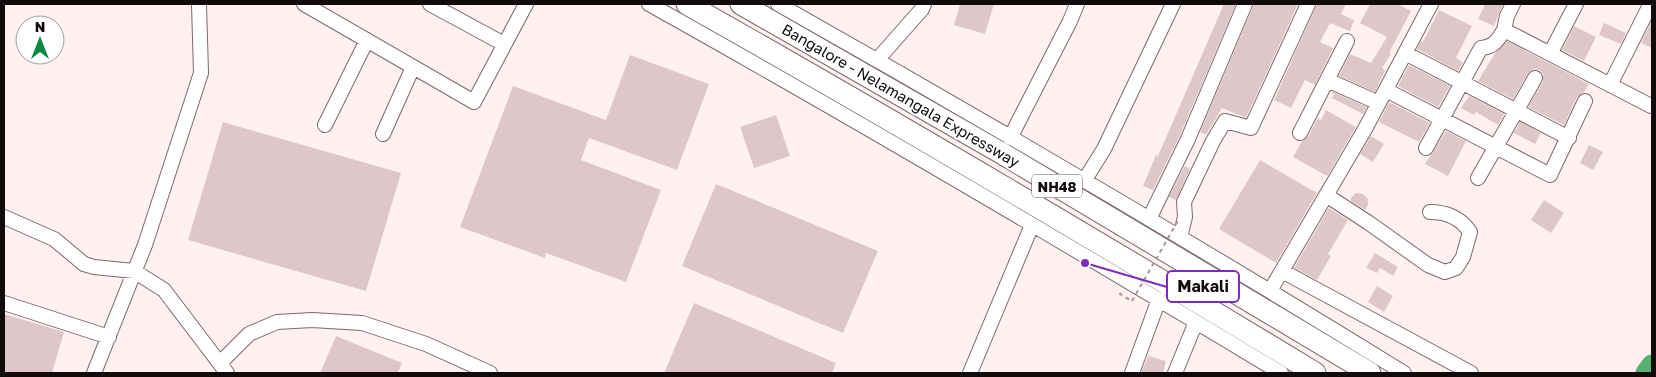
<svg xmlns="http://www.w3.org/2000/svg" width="1656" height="377" font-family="'Golos Text',sans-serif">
  <rect width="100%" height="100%" fill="#fff1f2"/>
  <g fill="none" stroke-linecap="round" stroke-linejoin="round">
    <path stroke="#57af72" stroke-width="21" d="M1646 373 1652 365"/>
  </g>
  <path fill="#ddc7c9" d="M960 4H994L985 34 954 25Z
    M1224 4H1236L1180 135 1153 190 1143 186 1156 155 1158 156Z
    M1254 4H1298L1246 118 1222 108 1206 135 1200 132Z
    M1317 4H1346L1341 14 1354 20 1350 31 1330 23 1320 42 1333 48 1315 85 1305 80 1291 108 1274 100Z
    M1370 4H1398L1411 11 1389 53 1391 54 1382 68 1385 70 1375 92 1339 76 1350 54 1371 63 1387 37 1360 23Z
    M1485 4H1503L1494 26 1478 19Z
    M1439 10 1472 26 1456 58 1463 62 1458 71 1417 49 1421 41 1423 42Z
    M1652 20V48L1641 43Z
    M1604 23 1626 33 1621 44 1599 35Z
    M1574 26 1596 37 1584 61 1562 50Z
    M1507 41 1589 84 1584 92 1577 97 1564 125 1528 107 1543 82V74L1539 70 1534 69 1528 73 1513 99 1478 81 1495 53Z
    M630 55 709 84 677 170 589 138 581 160 661 190 626 282 546 253 545 258 460 227 513 86 606 120Z
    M1409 65 1450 86 1438 107 1398 86Z
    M1331 91 1367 107 1363 114 1332 98 1334 94Z
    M1469 96 1504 114 1498 125 1476 112 1474 115 1461 108Z
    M1389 102 1430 123 1419 142 1379 122Z
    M1326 110 1356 127 1327 176 1293 157 1302 141 1308 137 1318 118 1321 120Z
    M776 115 790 156 754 168 740 127Z
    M223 122 401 173 366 291 188 240Z
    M1520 122 1541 133 1535 144 1514 133Z
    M1446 131 1466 141 1448 176 1425 164Z
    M1371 136 1384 144 1373 162 1360 154Z
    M1589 145 1603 152 1593 170 1580 163Z
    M1260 160 1317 193 1276 263 1219 229Z
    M1185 166 1190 169 1176 200 1169 197Z
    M716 184 878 251 843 333 682 266Z
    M1356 193 1363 194 1368 199V205L1365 210 1351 201V198Z
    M1544 200 1564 213 1551 233 1531 220Z
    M1329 208 1348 220 1328 254 1331 256 1317 280 1294 268Z
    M1375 253 1398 267 1393 276 1380 268 1377 273 1366 268Z
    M1377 286 1393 296 1384 312 1368 302Z
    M694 303 836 363 832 373H664Z
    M4 314 64 332 52 373H8L4 372Z
    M336 336 402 363 398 373H320Z
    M1148 356 1166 361 1163 373H1141Z"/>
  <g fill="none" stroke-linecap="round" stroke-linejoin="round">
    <defs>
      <path id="minor" d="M304 4 474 102 526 4
        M430 4 504 44
        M649 4C862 123 1072 247 1281 373
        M778 4C989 123 1198 246 1404 373
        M1513 4 1507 16 1504 30 1651 106
        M1405 53 1569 138
        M1550 54 1576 4
        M877 60 922 9 924 4
        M1327 80 1347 41
        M1610 85 1649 7
        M1386 90 1550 175 1585 101
        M325 125 367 40
        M1300 133 1327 80 1379 103
        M383 134 413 67
        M1010 138 1070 21 1077 4
        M1426 148 1481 48C1494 47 1498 40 1504 30
        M1478 178 1535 78
        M1084 181 1104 149 1173 4
        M1326 195 1369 223 1428 265 1445 272 1456 268 1463 257 1470 232C1461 218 1446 212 1430 212
        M4 217 54 239 84 264 94 267 134 271 164 290 227 373
        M1149 219 1188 139 1245 4
        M1180 237 1185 217 1184 202 1213 141 1225 121 1251 128 1308 4
        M1282 271 1471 373
        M1270 291 1365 129 1431 4
        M4 303 109 337
        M220 363 249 334 277 322 312 320 362 323 426 344 490 373
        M94 373 145 245 201 73 199 4
        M970 373 1032 225
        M1132 373 1159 299
        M1175 373 1196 322"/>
      <path id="highway" d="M687 4C898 123 1107 247 1315 373
        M741 4 1003 154 1370 373"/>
    </defs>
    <use href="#minor" stroke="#7c686a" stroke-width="16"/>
    <use href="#highway" stroke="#7c686a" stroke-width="23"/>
    <path stroke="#a39898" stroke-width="2" stroke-dasharray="4 4" stroke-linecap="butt" d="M1121 293 1120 294 1132 301"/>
    <use href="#minor" stroke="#fff" stroke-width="14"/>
    <use href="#highway" stroke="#fff" stroke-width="21"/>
    <path stroke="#a39898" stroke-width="2" stroke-dasharray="4 4" stroke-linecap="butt" d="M1132 301 1179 219"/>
  </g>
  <g text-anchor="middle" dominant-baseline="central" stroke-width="4" stroke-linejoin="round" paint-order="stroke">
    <rect fill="#fff" stroke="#595454" stroke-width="1" x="1032" y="174.5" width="50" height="23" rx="4"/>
    <g font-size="14" font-weight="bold" fill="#120b0b">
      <text x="1057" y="186">NH48</text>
    </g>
    <g font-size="15" fill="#120b0b" stroke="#fff">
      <text transform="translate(901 95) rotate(30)">Bangalore - Nelamangala Expressway</text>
    </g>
  </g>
  <path fill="none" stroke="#7b2cbf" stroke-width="2" d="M1085 263L1167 287"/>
  <circle fill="#7b2cbf" stroke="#fff" stroke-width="2" cx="1085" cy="263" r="5"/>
  <rect fill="#fff" stroke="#7b2cbf" stroke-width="2" x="1167" y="271" width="72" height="31" rx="5"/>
  <g font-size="16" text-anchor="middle" font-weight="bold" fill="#120b0b">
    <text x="1203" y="292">Makali</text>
  </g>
  <rect width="1656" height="377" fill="none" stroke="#120b0b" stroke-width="10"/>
  <g transform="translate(40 40)"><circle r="24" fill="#ffffff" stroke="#a09d9d"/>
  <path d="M0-4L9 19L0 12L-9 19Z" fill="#058844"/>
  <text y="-8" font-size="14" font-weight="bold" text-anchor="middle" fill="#120b0b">N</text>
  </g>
</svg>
